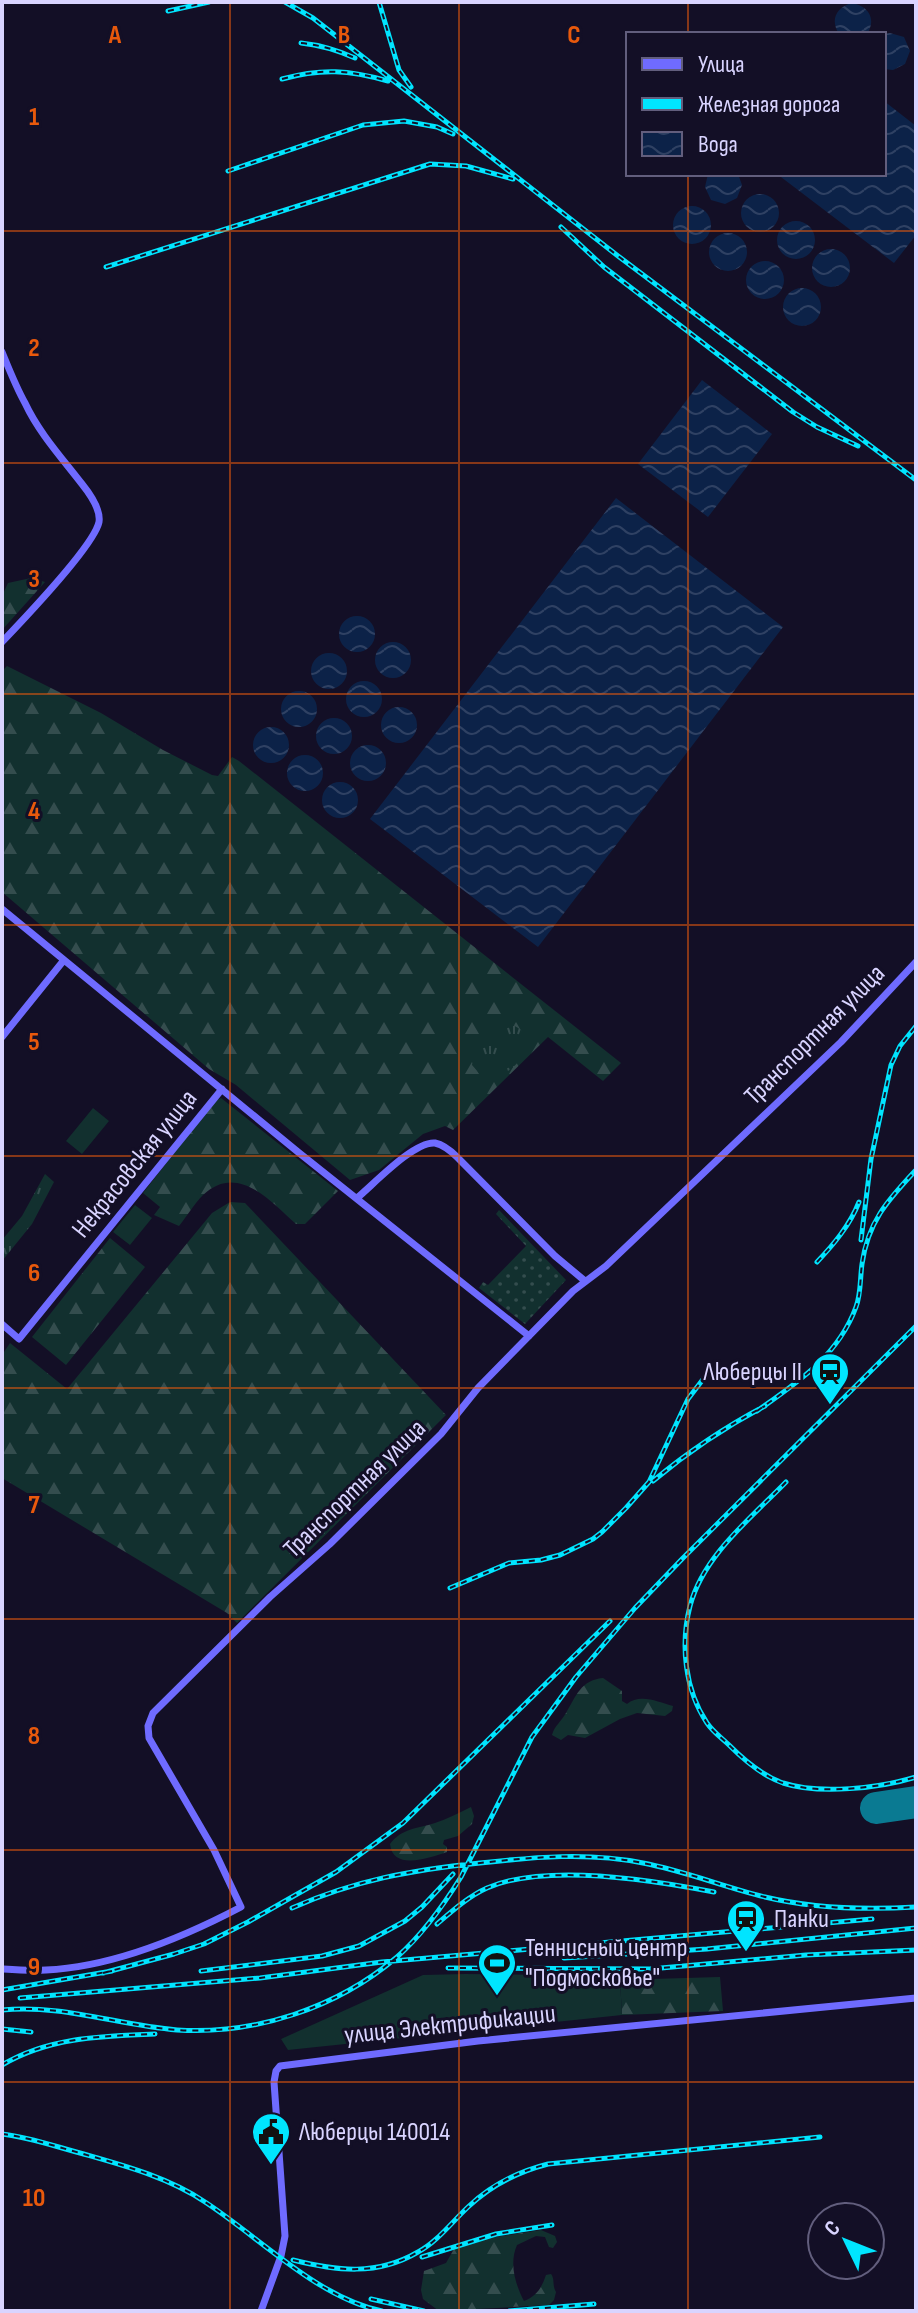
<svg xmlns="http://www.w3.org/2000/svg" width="918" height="2313" font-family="'Sofia Sans Condensed',sans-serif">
  <defs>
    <pattern id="grass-dots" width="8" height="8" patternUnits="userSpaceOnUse" patternTransform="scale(2)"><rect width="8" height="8" fill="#12302f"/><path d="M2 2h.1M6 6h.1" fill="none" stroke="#344d4e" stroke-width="1.8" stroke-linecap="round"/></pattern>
    <pattern id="forest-firs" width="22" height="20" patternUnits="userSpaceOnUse" patternTransform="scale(2)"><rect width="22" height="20" fill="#12302f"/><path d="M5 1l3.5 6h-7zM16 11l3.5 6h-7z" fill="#344d4e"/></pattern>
    <pattern id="park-tufts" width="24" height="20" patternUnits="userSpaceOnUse" patternTransform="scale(2)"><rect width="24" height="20" fill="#12302f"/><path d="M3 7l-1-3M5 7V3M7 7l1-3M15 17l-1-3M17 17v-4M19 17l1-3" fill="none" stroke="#344d4e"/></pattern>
    <pattern id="water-waves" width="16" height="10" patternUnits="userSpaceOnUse" patternTransform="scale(2)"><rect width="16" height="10" fill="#0c2248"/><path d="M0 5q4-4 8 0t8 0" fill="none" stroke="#2f4163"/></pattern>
  </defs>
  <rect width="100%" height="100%" fill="#130f26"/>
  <path fill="url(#grass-dots)" d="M499 1210 566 1280 525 1324 479 1288 483 1282 488 1285 526 1246 496 1214Z"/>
  <path fill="url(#forest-firs)" d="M31 578 45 582 2 630V596L8 583Z
    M7 666 101 713 163 750 212 775 218 776 232 757 239 761 621 1063 603 1081 548 1037 453 1130 445 1126 423 1134 379 1170 350 1180 236 1085 209 1069 2 892V671Z
    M221 1098 338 1191 305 1224H296C271 1202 238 1162 203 1195 194 1204 187 1216 179 1226L154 1215 160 1207 143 1193 215 1101Z
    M230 1202 245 1203 446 1415 237 1623 227 1613 2 1478V1355L10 1343 67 1389 212 1213Z
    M110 1238 145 1267 66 1365 32 1337Z
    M603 1678 622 1691V1701L627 1704C640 1693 658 1702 673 1706L672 1711 665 1716 637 1713 620 1719 585 1738 568 1735 561 1740 552 1735C555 1725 561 1722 566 1713 576 1696 581 1680 603 1678Z
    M471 1807 474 1816 472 1824 458 1836 444 1840 443 1844 447 1847V1852C431 1857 393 1872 390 1844 402 1828 417 1829 435 1823 447 1819 459 1813 471 1807Z
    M720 1977 723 2011 622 2015 620 1980Z
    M541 2230 555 2236 557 2242 553 2248 549 2247 545 2237 536 2236 517 2245C509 2263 515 2284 524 2301 537 2296 542 2287 546 2275L551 2274C555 2279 552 2286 556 2292L554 2300 549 2305 439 2311 423 2299 421 2290 424 2271 446 2263 454 2249 496 2237Z"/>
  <path fill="url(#park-tufts)" d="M510 1024C550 1039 510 1079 485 1080L472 1065C476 1046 494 1033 510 1024Z
    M45 1174 54 1182 32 1224 2 1261V1240L22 1216Z"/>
  <path fill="#12302f" d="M93 1108 109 1121 82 1154 66 1141Z
    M135 1205 152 1218 130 1245 113 1232Z
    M465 1974 578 1975 595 1979 620 1980 622 2015 288 2050 281 2039 423 1975Z"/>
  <path fill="url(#water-waves)" d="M851 3C868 5 877 19 867 34H839C830 20 836 8 851 3Z
    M890 33 904 37 910 51 905 64 893 70 884 69V34Z
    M884 101 916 126V235L894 263 777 174H884Z
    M708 174H738L742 185 737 198 725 204 711 200 705 187Z
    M741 213a19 19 0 1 1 38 0a19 19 0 1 1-38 0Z
    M673 225a19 19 0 1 1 38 0a19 19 0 1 1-38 0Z
    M777 240a19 19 0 1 1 38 0a19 19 0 1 1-38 0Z
    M709 252a19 19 0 1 1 38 0a19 19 0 1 1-38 0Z
    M812 268a19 19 0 1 1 38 0a19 19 0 1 1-38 0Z
    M746 280a19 19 0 1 1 38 0a19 19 0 1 1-38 0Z
    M783 307a19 19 0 1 1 38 0a19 19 0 1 1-38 0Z
    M702 380 772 434 708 517 638 464Z
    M616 498 783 627 538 947 370 819Z
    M339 634a18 18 0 1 1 36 0a18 18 0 1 1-36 0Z
    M375 660a18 18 0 1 1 36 0a18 18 0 1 1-36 0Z
    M311 671a18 18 0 1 1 36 0a18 18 0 1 1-36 0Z
    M346 699a18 18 0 1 1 36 0a18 18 0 1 1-36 0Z
    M281 709a18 18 0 1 1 36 0a18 18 0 1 1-36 0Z
    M381 725a18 18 0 1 1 36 0a18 18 0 1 1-36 0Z
    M316 736a18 18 0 1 1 36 0a18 18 0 1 1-36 0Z
    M253 745a18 18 0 1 1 36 0a18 18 0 1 1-36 0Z
    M350 763a18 18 0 1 1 36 0a18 18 0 1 1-36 0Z
    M287 773a18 18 0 1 1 36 0a18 18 0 1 1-36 0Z
    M322 800a18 18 0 1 1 36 0a18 18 0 1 1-36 0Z"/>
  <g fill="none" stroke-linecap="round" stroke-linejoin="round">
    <path stroke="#0a7a92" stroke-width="32" d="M876 1808 916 1802"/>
    <path stroke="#6f6bff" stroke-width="7" d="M2 352C9 369 16 387 25 403 39 433 62 458 82 484 90 494 101 509 99 522 94 546 22 621 2 642
      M2 909 298 1152 529 1336
      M2 1037 64 960
      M357 1198C374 1184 414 1141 435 1143 444 1145 451 1151 457 1157L555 1256 585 1281
      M2 1324 19 1339 222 1089
      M2 1969C17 1970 31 1971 46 1970 111 1967 184 1937 241 1907L214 1850 149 1738 148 1726 153 1713 270 1597 330 1544 441 1434 478 1388 573 1291 606 1266 841 1042 916 962
      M261 2311 281 2256 285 2236 274 2082 276 2071 280 2066 478 2041 916 1998"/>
    <defs>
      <path id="rail" d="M285 2 313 18 618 256 916 480
        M379 2 399 70 411 87
        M168 11 209 2
        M301 43C320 45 337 50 355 58
        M282 79C322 68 349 70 388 81
        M228 171 363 125 404 121 437 127 453 134
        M561 227 604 267 793 412 817 427 858 446
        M106 267 430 164 466 166 513 179
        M861 1240 871 1159 891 1065 900 1046 916 1026
        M817 1262C834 1244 850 1225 859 1202
        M757 1411C798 1382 838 1356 856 1307 861 1294 860 1278 862 1264 868 1222 887 1201 915 1171
        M653 1481C688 1452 725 1427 765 1406
        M786 1482C751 1518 703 1556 690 1606 680 1645 685 1690 707 1723 713 1732 722 1738 729 1745 744 1760 763 1776 783 1783 820 1795 880 1788 916 1777
        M450 1588 509 1563 541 1560 560 1555 593 1539 602 1532 626 1508 649 1482 688 1399 707 1374
        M292 1908C355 1880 412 1870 480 1863 534 1857 589 1852 643 1863 685 1871 724 1887 765 1897 815 1909 865 1910 916 1907
        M437 1924C452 1911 469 1896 487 1888 544 1863 653 1880 714 1892
        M564 1958 707 1949 916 1928
        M448 1968 650 1969 806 1955 916 1950
        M201 1971 322 1956 359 1946 405 1921 422 1907 453 1874
        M103 1973 174 1954 204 1944 248 1922 336 1872 403 1823 610 1621
        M2 1990 112 1971
        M20 1998 260 1978 382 1962 872 1919
        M2 2010C62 2004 117 2025 177 2030 255 2035 337 2008 397 1957 423 1934 443 1906 461 1877L532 1737 576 1677 635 1608 683 1558 916 1326
        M2 2029 31 2032
        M2 2065C49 2037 102 2036 155 2034
        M2 2134C28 2137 54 2146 80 2153 122 2165 168 2177 205 2202 259 2237 318 2298 382 2311
        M422 2257 496 2234 552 2225
        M293 2260C337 2271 377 2276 418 2252 437 2242 452 2222 468 2207 491 2185 517 2172 548 2164L820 2137
        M371 2299 424 2311
        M509 2311 594 2304"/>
    </defs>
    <use href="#rail" stroke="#00e5ff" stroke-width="5"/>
    <use href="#rail" stroke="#130f26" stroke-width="2" stroke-dasharray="6" stroke-linecap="butt"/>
  </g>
  <path fill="none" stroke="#e8590c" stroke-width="2" stroke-opacity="0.55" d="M230 2V2311M459 2V2311M688 2V34M688 174V2311M2 231H916M2 463H916M2 694H916M2 925H916M2 1156H916M2 1388H916M2 1619H916M2 1850H916M2 2082H916"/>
  <defs>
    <symbol id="station-pin" viewBox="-11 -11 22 30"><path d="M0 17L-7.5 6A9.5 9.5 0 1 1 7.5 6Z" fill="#00e5ff" stroke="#130f26"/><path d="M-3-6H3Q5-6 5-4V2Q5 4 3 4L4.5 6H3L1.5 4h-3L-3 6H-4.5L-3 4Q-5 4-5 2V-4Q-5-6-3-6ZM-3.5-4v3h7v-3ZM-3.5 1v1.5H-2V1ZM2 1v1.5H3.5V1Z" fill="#111"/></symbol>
    <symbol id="stadium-pin" viewBox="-11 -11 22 30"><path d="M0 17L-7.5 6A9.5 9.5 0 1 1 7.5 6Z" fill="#00e5ff" stroke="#130f26"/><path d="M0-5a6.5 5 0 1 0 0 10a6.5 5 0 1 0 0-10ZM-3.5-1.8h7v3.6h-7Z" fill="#111"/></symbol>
    <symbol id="civic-pin" viewBox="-11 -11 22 30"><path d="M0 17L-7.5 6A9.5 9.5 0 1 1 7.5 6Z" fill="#00e5ff" stroke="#130f26"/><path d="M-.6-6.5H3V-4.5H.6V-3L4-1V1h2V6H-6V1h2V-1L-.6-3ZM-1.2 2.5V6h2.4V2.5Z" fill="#111"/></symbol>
  </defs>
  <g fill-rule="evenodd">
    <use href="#station-pin" x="808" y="1350" width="44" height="60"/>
    <use href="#station-pin" x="724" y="1897" width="44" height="60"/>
    <use href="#stadium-pin" x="475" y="1941" width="44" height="60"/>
    <use href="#civic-pin" x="249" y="2110" width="44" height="60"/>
  </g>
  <g text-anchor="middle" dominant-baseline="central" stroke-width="6" stroke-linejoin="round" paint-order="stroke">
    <g font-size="26" fill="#d9d4ff" stroke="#130f26">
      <text transform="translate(815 1035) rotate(-45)">Транспортная улица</text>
      <text transform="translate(135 1164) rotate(-51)">Некрасовская улица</text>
      <text transform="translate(355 1489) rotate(-44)">Транспортная улица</text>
      <text transform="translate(450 2025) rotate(-6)">улица Электрификации</text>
    </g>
    <g font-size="26" fill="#d9d4ff" stroke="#130f26" text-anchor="start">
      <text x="802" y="1372" text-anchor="end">Люберцы II</text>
      <text x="774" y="1919">Панки</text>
      <text x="525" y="1948">Теннисный центр<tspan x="525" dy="30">"Подмосковье"</tspan></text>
      <text x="299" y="2132">Люберцы 140014</text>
    </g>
  </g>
  <g font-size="26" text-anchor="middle" font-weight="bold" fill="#e8590c" stroke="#130f26" stroke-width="6" stroke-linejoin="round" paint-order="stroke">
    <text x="115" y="43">A</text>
    <text x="344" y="43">B</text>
    <text x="574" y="43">C</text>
    <text x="34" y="125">1</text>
    <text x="34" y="356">2</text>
    <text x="34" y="587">3</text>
    <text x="34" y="819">4</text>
    <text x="34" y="1050">5</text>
    <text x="34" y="1281">6</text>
    <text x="34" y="1513">7</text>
    <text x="34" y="1744">8</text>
    <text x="34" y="1975">9</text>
    <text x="34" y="2206">10</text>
  </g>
  <rect width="918" height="2313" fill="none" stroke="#d9d4ff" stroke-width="8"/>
  <rect x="626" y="32" width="260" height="144" fill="#130f26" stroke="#625e7d" stroke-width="2"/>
  <rect x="642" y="58" width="40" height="12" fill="#6f6bff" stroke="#625e7d" stroke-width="2"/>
  <text x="698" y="72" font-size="24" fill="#d9d4ff">Улица</text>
  <rect x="642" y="98" width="40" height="12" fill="#00e5ff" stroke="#625e7d" stroke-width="2"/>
  <text x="698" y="112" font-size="24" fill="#d9d4ff">Железная дорога</text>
  <rect x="642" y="132" width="40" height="24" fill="url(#water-waves)" stroke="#625e7d" stroke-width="2"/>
  <text x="698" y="152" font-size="24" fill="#d9d4ff">Вода</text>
  <g transform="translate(846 2241) rotate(313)"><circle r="38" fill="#130f26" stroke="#625e7d" stroke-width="2"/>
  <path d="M0-6L14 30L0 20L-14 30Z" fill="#00e5ff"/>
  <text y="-12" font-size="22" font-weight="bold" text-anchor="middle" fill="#d9d4ff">С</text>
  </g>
</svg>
